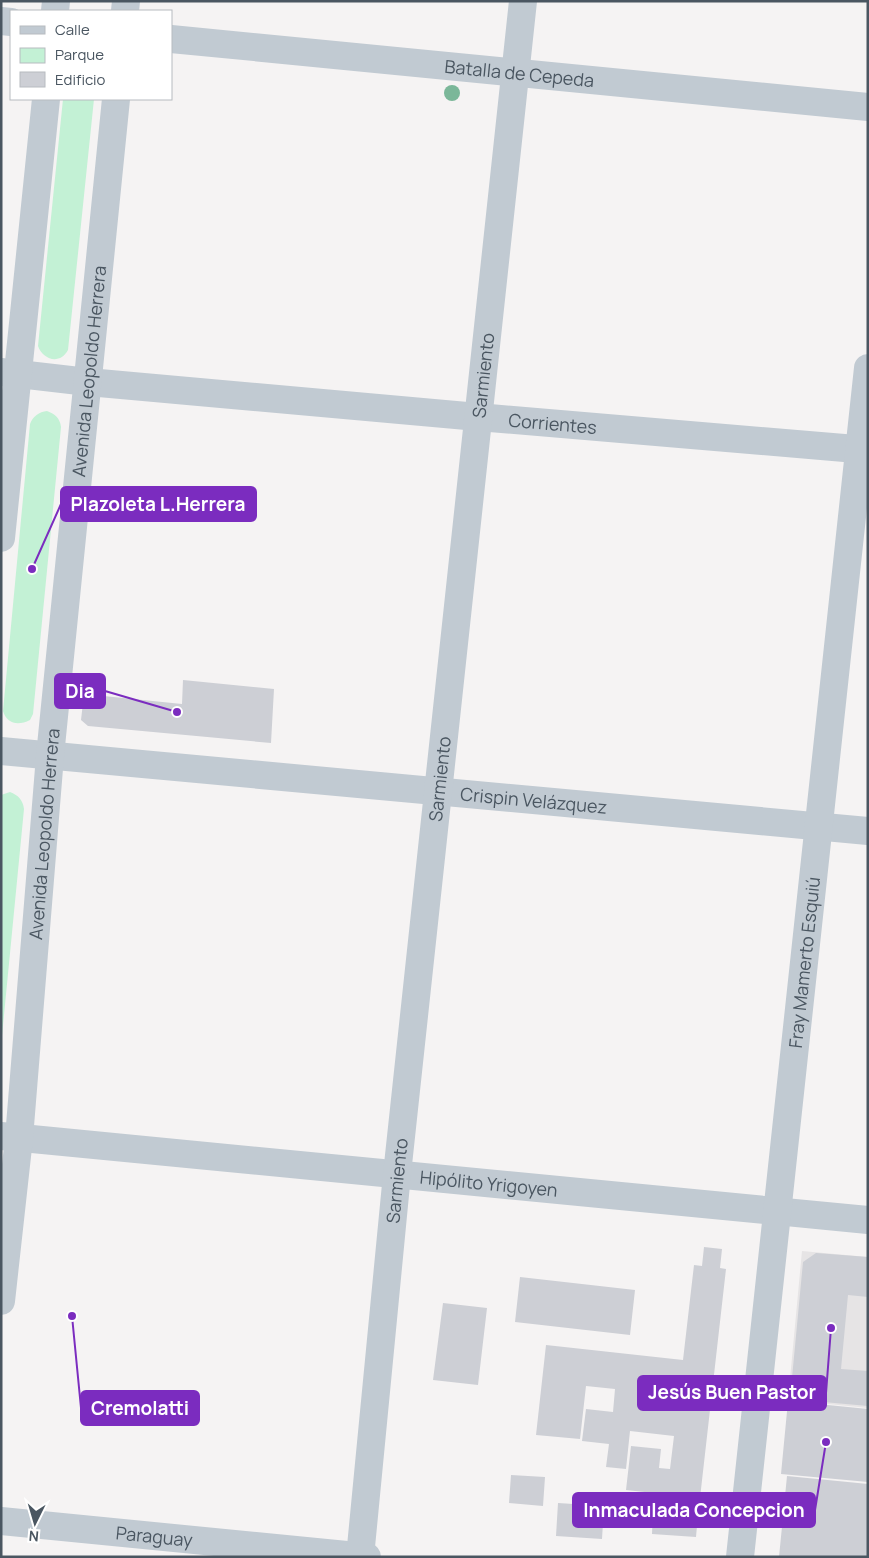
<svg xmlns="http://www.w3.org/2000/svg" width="869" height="1558" font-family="Manrope,sans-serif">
  <rect width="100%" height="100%" fill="#f5f3f3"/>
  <path fill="#e6e4e5" d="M802 1251 868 1257V1408L788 1400Z"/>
  <path fill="#c3f1d5" d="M63 99H94L68 350C60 365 43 360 38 346Z
    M47 411C55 414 60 418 61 427L33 714 30 720C18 726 7 724 3 711L30 424C33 416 39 412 47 411Z
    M10 792C18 795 23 800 24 809L1 1046V795Z"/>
  <path fill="#cdcfd5" d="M183 680 274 689 271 743 88 726 81 720 84 694 182 704Z
    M704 1247 722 1249 720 1268 726 1269 700 1498 626 1490 631 1446 661 1449 659 1468 670 1469 674 1436 630 1431 626 1469 606 1467 609 1444 582 1441 586 1409 613 1412 615 1389 586 1386 580 1439 536 1435 546 1345 683 1360 694 1265 702 1266Z
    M816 1253 868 1257V1297L848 1295 841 1369 868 1371V1406L790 1399 803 1262Z
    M520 1277 635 1290 630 1335 515 1322Z
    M443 1303 487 1308 478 1385 433 1380Z
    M788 1401 868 1409V1482L781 1474Z
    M511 1475 545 1477 543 1506 509 1503Z
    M787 1476 868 1484V1557H779Z
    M558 1503 604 1506 602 1539 556 1536Z
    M653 1513 698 1515 696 1537 652 1534Z"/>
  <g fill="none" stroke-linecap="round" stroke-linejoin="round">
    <g stroke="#c1cad2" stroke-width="28">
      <path d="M1 21 11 22"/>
      <path id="s1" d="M171 39 868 107"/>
      <path id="s2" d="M1 372 88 382 478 417 868 450"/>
      <path id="s3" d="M1 751 868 831"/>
      <path id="s4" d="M1 1136 868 1220"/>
      <path id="s5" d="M1 1521 367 1557"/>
      <path id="s6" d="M360 1557 397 1174 523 1"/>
      <path id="s7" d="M740 1557 868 368"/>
    </g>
    <g stroke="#c1cad2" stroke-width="28">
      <path d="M55 11 56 1"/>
      <path d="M125 11 126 1"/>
      <path d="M1 538 46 99"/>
      <path id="s8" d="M1 1301 19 1138 50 756 116 99"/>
    </g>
  </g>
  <circle fill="#7bb799" cx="452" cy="93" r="8"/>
  <g text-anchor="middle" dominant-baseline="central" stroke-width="4" stroke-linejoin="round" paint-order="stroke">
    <g font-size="18" fill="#4a5661" stroke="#fff">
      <text stroke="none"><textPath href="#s1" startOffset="350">Batalla de Cepeda</textPath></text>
      <text stroke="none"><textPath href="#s8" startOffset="934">Avenida Leopoldo Herrera</textPath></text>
      <text stroke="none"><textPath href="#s6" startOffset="1188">Sarmiento</textPath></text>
      <text stroke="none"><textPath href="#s2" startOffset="554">Corrientes</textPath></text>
      <text stroke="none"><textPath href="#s6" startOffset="782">Sarmiento</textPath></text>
      <text stroke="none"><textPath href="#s3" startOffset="535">Crispin Velázquez</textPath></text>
      <text stroke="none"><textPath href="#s8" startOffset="469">Avenida Leopoldo Herrera</textPath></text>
      <text stroke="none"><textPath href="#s7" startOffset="598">Fray Mamerto Esquiú</textPath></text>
      <text stroke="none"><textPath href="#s6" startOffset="378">Sarmiento</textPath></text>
      <text stroke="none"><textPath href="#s4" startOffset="490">Hipólito Yrigoyen</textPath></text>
      <text stroke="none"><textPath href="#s5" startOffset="154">Paraguay</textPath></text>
    </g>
  </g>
  <path fill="none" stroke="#7b2cbf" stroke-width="2" d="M32 569L61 504M177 712L105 691M831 1328L826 1393M72 1316L81 1408M826 1442L815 1510"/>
  <g fill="#7b2cbf" stroke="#fff" stroke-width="2">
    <circle cx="32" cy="569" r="5"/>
    <circle cx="177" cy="712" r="5"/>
    <circle cx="831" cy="1328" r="5"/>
    <circle cx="72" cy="1316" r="5"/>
    <circle cx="826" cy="1442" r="5"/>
  </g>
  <g fill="#7b2cbf" stroke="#7b2cbf" stroke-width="2">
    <rect x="61" y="487" width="195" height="34" rx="5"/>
    <rect x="55" y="674" width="50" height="34" rx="5"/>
    <rect x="638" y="1376" width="188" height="34" rx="5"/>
    <rect x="81" y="1391" width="118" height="34" rx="5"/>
    <rect x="573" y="1493" width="242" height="34" rx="5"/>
  </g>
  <g font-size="19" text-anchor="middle" font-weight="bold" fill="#fff">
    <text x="158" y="511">Plazoleta L.Herrera</text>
    <text x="80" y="698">Dia</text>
    <text x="732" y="1399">Jesús Buen Pastor</text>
    <text x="140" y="1415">Cremolatti</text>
    <text x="694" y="1517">Inmaculada Concepcion</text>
  </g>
  <rect width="869" height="1558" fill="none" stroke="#4a5661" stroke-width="5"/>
  <rect x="10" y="10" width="162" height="90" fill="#ffffff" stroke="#b7bbc0"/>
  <rect x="20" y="26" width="25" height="8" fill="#c1cad2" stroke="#b7bbc0"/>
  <text x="55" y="35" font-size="15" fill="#4a5661">Calle</text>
  <rect x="20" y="48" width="25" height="15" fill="#c3f1d5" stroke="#b7bbc0"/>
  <text x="55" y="60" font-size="15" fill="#4a5661">Parque</text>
  <rect x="20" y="72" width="25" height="15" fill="#cdcfd5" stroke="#b7bbc0"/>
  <text x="55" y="85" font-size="15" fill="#4a5661">Edificio</text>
  <g transform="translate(35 1523) rotate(185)" stroke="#ffffff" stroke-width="4" paint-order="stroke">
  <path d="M0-4L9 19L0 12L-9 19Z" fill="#4a5661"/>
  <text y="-8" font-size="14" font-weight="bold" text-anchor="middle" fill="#4a5661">N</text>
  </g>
</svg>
